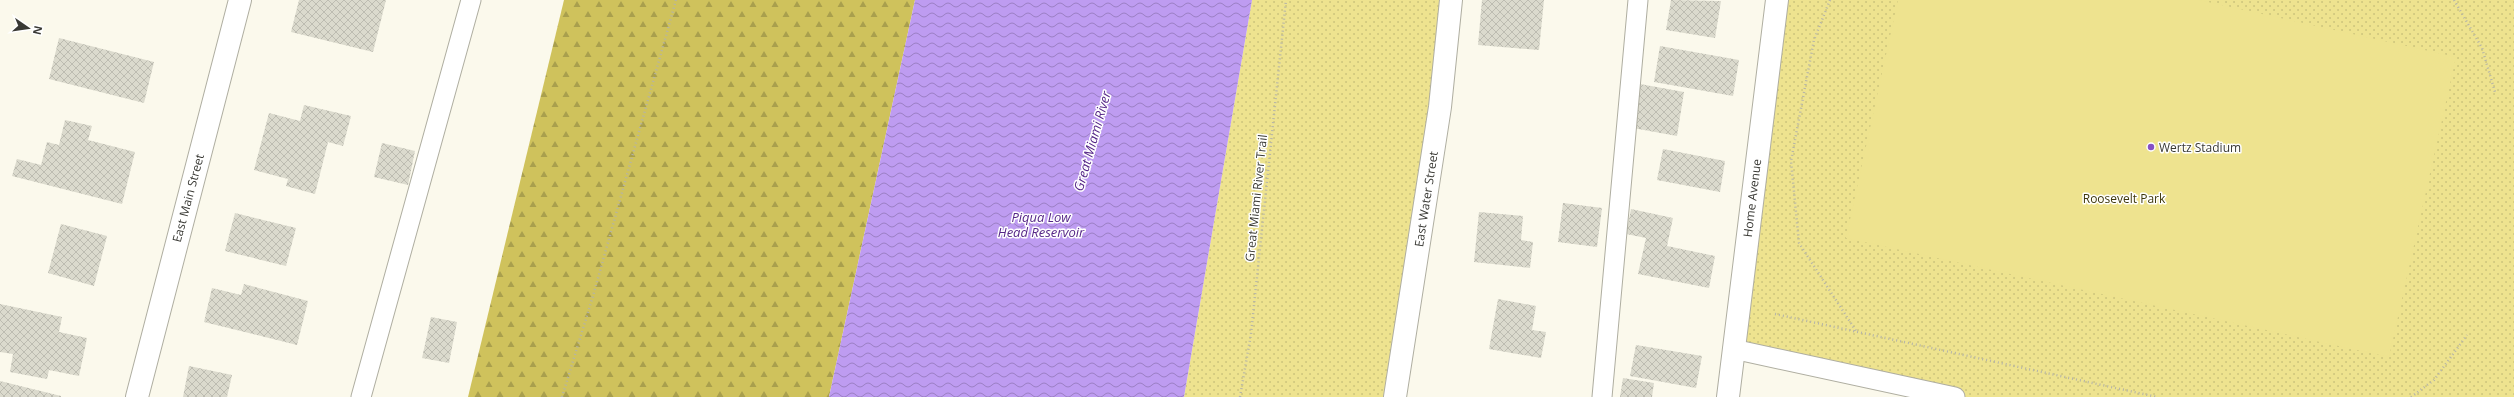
<svg xmlns="http://www.w3.org/2000/svg" width="2514" height="397" font-family="'Open Sans',sans-serif">
  <defs>
    <pattern id="grass-dots" width="8" height="8" patternUnits="userSpaceOnUse"><rect width="8" height="8" fill="#eee38f"/><path d="M2 2h.1M6 6h.1" fill="none" stroke="#cdc47c" stroke-width="1.8" stroke-linecap="round"/></pattern>
    <pattern id="forest-firs" width="22" height="20" patternUnits="userSpaceOnUse"><rect width="22" height="20" fill="#cfc25c"/><path d="M5 1l3.5 6h-7zM16 11l3.5 6h-7z" fill="#a99f4d"/></pattern>
    <pattern id="water-waves" width="16" height="10" patternUnits="userSpaceOnUse"><rect width="16" height="10" fill="#be9cf1"/><path d="M0 5q4-4 8 0t8 0" fill="none" stroke="#9b80c4"/></pattern>
    <pattern id="building-cross-hatch" width="8" height="8" patternUnits="userSpaceOnUse"><rect width="8" height="8" fill="#dbdacd"/><path d="M0 0l8 8M0 8l8-8" fill="none" stroke="#bdbcb1"/></pattern>
  </defs>
  <rect width="100%" height="100%" fill="#fbf9ec"/>
  <path fill="url(#grass-dots)" d="M1252 0H1451L1395 397H1184Z
    M1777 0H2514V397H1955L1733 349Z"/>
  <path fill="url(#forest-firs)" d="M564 0H915L829 397H468Z"/>
  <path fill="#eee38f" d="M1898 0H2199L2456 57 2389 357 1846 238Z"/>
  <path fill="url(#water-waves)" d="M915 0H1252L1184 397H829Z"/>
  <path fill="url(#building-cross-hatch)" d="M299 0H386L373 52 291 32Z
    M1482 0H1544L1539 50 1478 45Z
    M1671 0 1721 1 1715 38 1666 30Z
    M59 38 154 62 144 103 49 79Z
    M1660 46 1739 60 1733 96 1654 82Z
    M1640 84 1684 92 1677 136 1633 128Z
    M304 105 351 116 343 146 328 142 315 194 286 186 288 179 254 170 269 113 300 121Z
    M65 120 92 126 88 140 135 152 122 204 12 176 17 159 41 165 47 142 59 145Z
    M382 143 415 151 408 185 374 177Z
    M1663 149 1725 161 1720 192 1657 180Z
    M1563 203 1602 208 1597 247 1558 242Z
    M1631 209 1673 218 1667 246 1715 256 1709 288 1638 274 1646 238 1626 234Z
    M1479 212 1523 216 1521 240 1533 242 1530 268 1474 262Z
    M235 213 296 228 286 266 225 251Z
    M61 224 107 236 94 286 48 273Z
    M244 284 308 301 297 345 204 322 212 288 241 295Z
    M1498 299 1536 306 1532 330 1546 332 1541 358 1489 349Z
    M0 304 62 317 59 332 87 338 79 376 49 370 47 379 10 372 13 354 0 352Z
    M431 317 457 322 449 363 422 358Z
    M1636 345 1702 356 1696 388 1630 376Z
    M189 366 232 375 227 397H183Z
    M1623 378 1654 383 1652 397H1620Z
    M0 381 61 396V397H0Z"/>
  <g fill="none" stroke-linecap="round" stroke-linejoin="round">
    <defs>
      <path id="service" d="M1733 349 1955 397
        M361 397 471 0
        M1602 397 1638 0"/>
      <path id="minor" d="M1395 397 1440 107 1451 0
        M1728 397 1777 0"/>
      <path id="tertiary" d="M137 397 240 0"/>
    </defs>
    <use href="#service" stroke="#afaea1" stroke-width="21"/>
    <use href="#minor" stroke="#afaea1" stroke-width="24"/>
    <use href="#tertiary" stroke="#afaea1" stroke-width="24"/>
    <path stroke="#b4b3a9" stroke-width="2.5" stroke-dasharray="1 3" stroke-linecap="butt" d="M1830 0 1814 40 1791 161 1799 243 1856 331
      M2454 0 2482 48 2495 92
      M1775 314 2157 397
      M562 397 593 296 676 0
      M1240 397 1251 334 1286 0
      M2411 397 2434 380 2467 335"/>
    <use href="#service" stroke="#fff" stroke-width="19"/>
    <use href="#minor" stroke="#fff" stroke-width="22"/>
    <use href="#tertiary" stroke="#fff" stroke-width="22"/>
  </g>
  <circle fill="#854fc6" stroke="#fff" stroke-width="1.5" cx="2151" cy="147" r="4"/>
  <g text-anchor="middle" dominant-baseline="central" stroke-width="3" stroke-linejoin="round" paint-order="stroke">
    <g font-size="12" fill="#393934" stroke="#fff" text-anchor="start">
      <text x="2159" y="147">Wertz Stadium</text>
    </g>
    <g font-size="12" fill="#393934" stroke="#fff">
      <text transform="translate(188 198) rotate(-75)">East Main Street</text>
      <text transform="translate(1256 198) rotate(-84)">Great Miami River Trail</text>
      <text transform="translate(1752 198) rotate(-83)">Home Avenue</text>
      <text transform="translate(1426 199) rotate(-81)">East Water Street</text>
    </g>
    <g font-size="12" fill="#3e380c" stroke="#fff">
      <text x="2124" y="198">Roosevelt Park</text>
    </g>
    <g font-size="13" font-style="italic" fill="#552687" stroke="#fff">
      <text transform="translate(1092 141) rotate(-74)">Great Miami River</text>
      <text x="1041" y="217">Piqua Low<tspan x="1041" dy="15">Head Reservoir</tspan></text>
    </g>
  </g>
  <g transform="translate(28 28) rotate(103)" stroke="#ffffff" stroke-width="3" paint-order="stroke">
  <path d="M0-3L7 15L0 10L-7 15Z" fill="#393934"/>
  <text y="-6" font-size="11" font-weight="bold" text-anchor="middle" fill="#393934">N</text>
  </g>
</svg>
